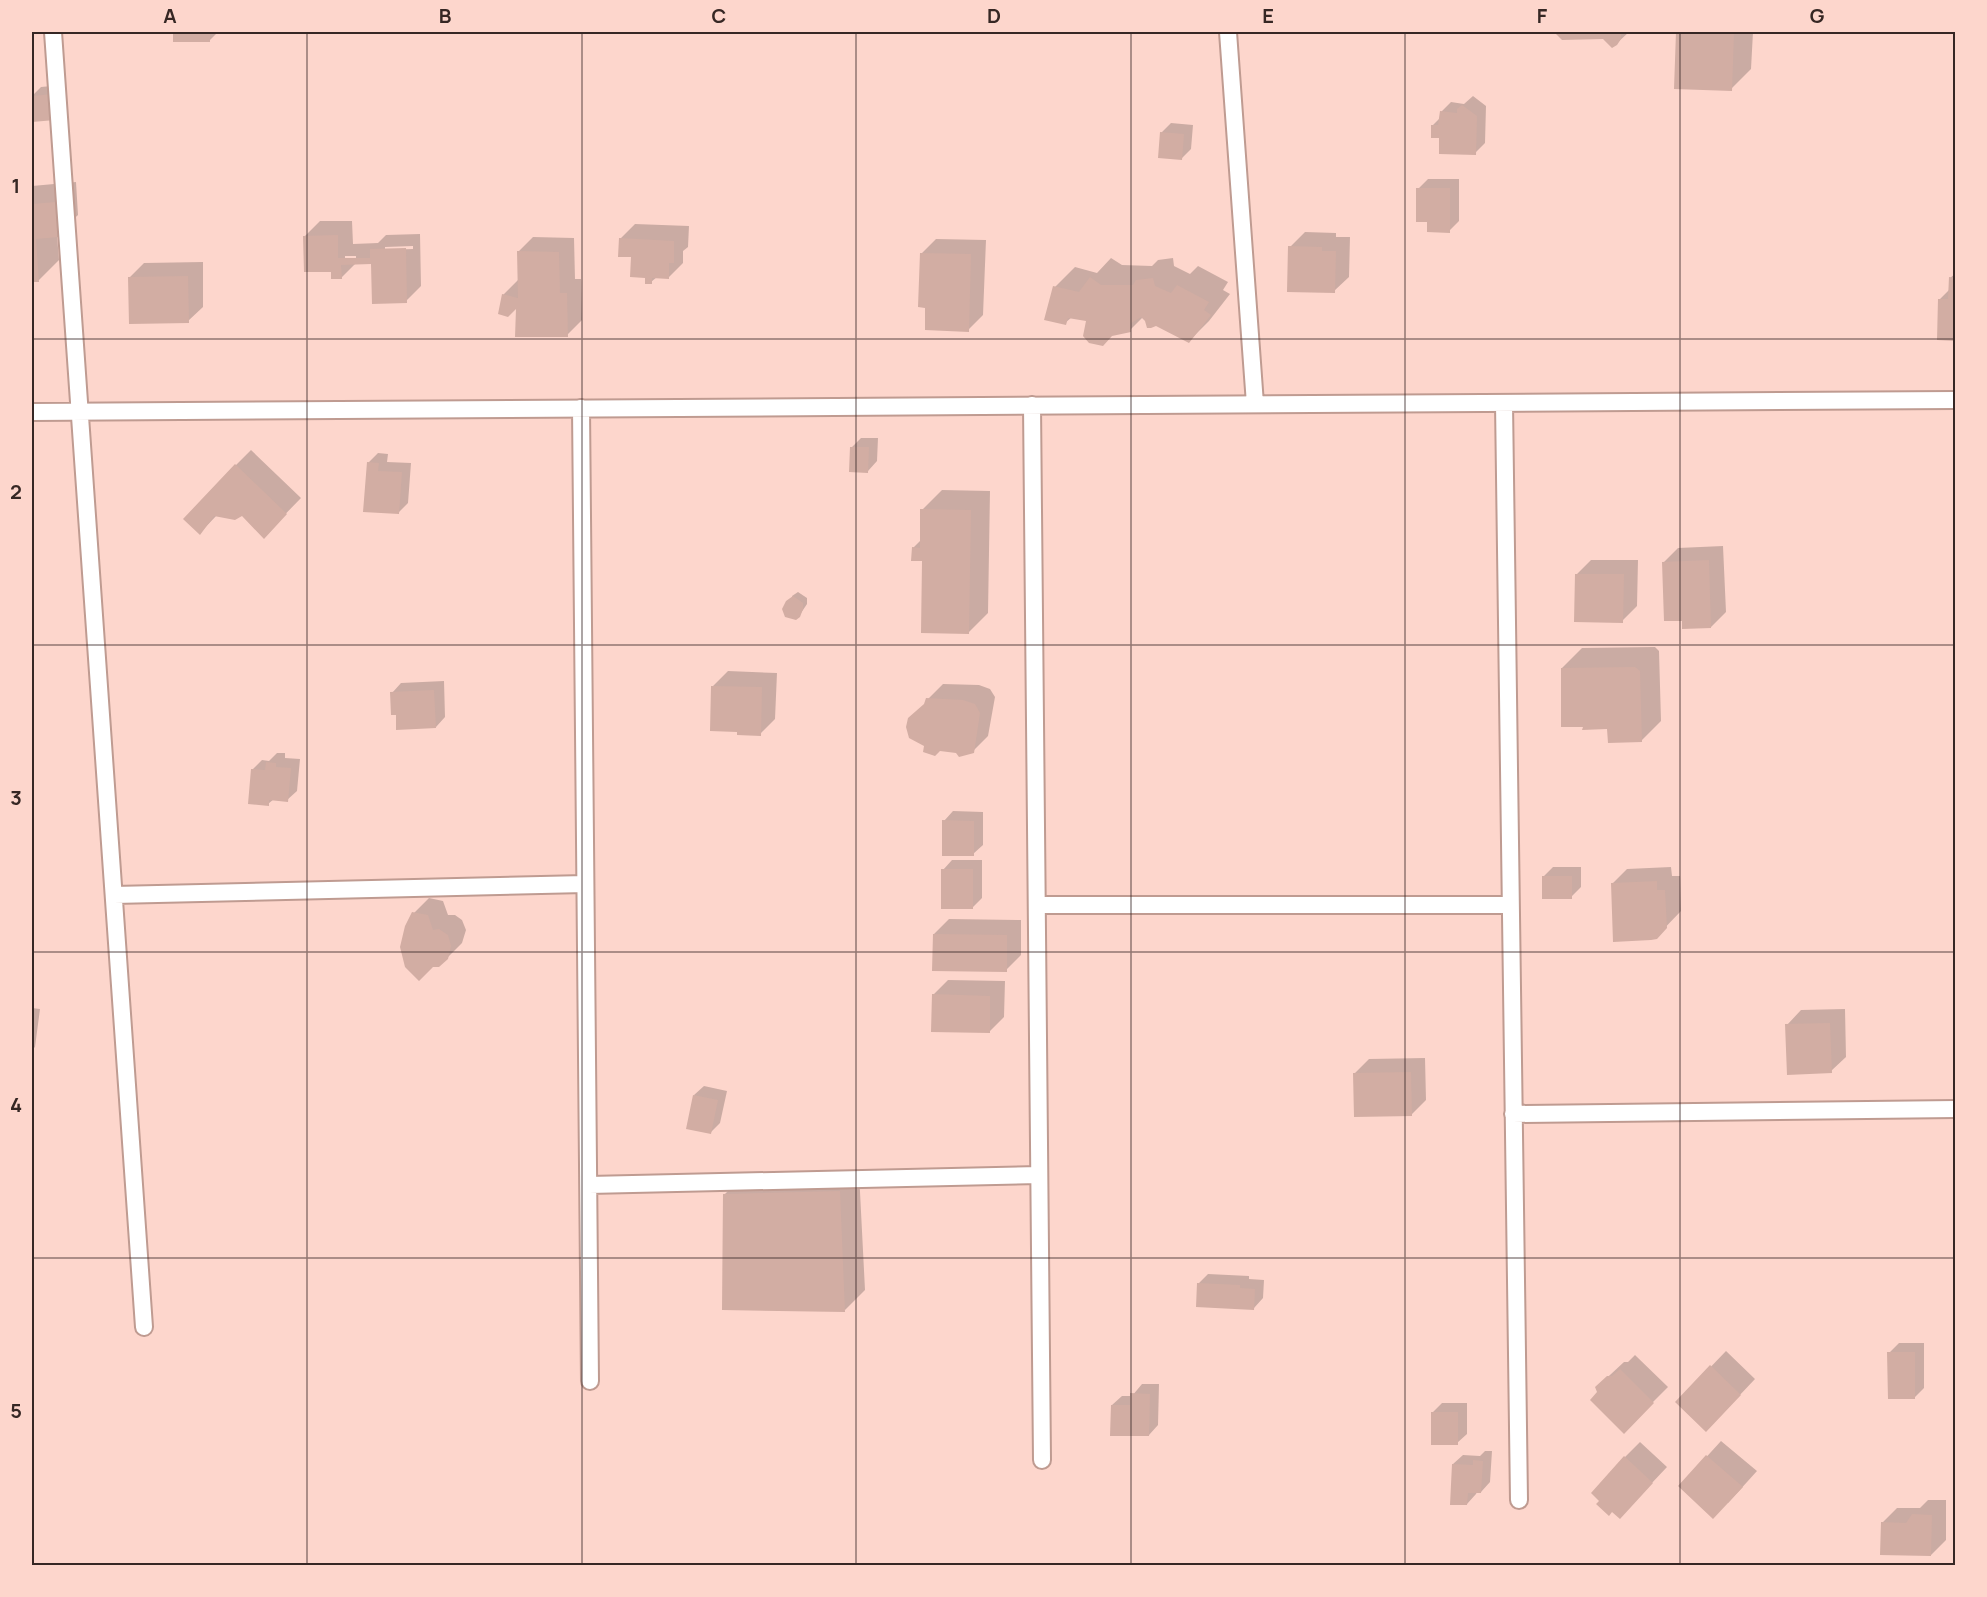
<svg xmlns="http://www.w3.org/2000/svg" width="1987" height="1597" font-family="Manrope,sans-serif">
  <rect width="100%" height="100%" fill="#fdd6cc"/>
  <path fill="#0003" fill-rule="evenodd" d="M175 32H218L210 40H175Z
    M1556 32H1629L1616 44 1603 37 1563 38Z
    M1678 32H1753L1751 69 1731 89 1676 87Z
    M62 85 33 120 32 96 41 87Z
    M1473 96 1486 106 1485 143 1475 153 1441 136 1433 125 1441 117V112L1451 102 1464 104Z
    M1171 123 1193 125 1191 149 1182 158 1161 133Z
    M1428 179H1459V221L1449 231 1428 220 1418 189Z
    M76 182 78 215 57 235 59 260 39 280 32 281V186Z
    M320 221H352L353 244 378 243 386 235 420 234 421 286 406 301 372 262 356 263 341 278 332 270 305 236ZM413 246V249L385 250V247ZM345 256H356V259H345Z
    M635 224 689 226 688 247 683 251V263L668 278 657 277 651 282 620 239Z
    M1305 232 1336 233V237H1350L1349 277 1334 291 1290 247Z
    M533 237 574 238 575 279H581L582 320 567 335 503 295 519 279 518 252Z
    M936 239 986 240 983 315 968 330 927 306 922 253Z
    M1111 258 1122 265 1152 266 1158 260 1173 258 1174 266 1190 274 1198 266 1228 282 1223 290 1230 294 1209 321 1189 341 1143 317 1130 330 1072 317 1065 323 1055 287 1075 267 1097 273Z
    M203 262V307L188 321 129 278 144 263Z
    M1956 273V340L1940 299 1950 289V278Z
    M861 438H878L877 461 868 471 851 448Z
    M251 450 301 498 264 536 242 514 217 515 200 533 236 465Z
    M378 453 388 454 387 462 411 463 408 503 398 513 368 463Z
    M942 490 990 491 988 613 968 633 924 560 913 548 921 540 922 510Z
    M1723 546 1726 612 1711 627 1683 619 1663 563 1678 548Z
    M1591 560H1638L1637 606 1622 621 1576 575Z
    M798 592 807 598V604L799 616 792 596Z
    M1655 647 1659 651 1661 721 1641 741 1609 728 1562 668 1582 648Z
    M728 671 777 673 775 719 760 734 713 686Z
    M444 681 445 717 436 727 392 693 401 683Z
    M943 684 979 685 990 689 995 697 988 736 973 751 928 699Z
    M277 753H285V758L300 759 297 791 287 800 274 799 268 804 252 770 262 760 269 761Z
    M953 811 983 812V845L973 854 944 821Z
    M952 860H982V898L972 908 943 870Z
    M1553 867H1581V887L1571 897 1543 877Z
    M1671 867 1672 876H1680L1681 911 1656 937 1612 884 1627 869Z
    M429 898 443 901 448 915H455L462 920 466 930 462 943 447 958 414 913Z
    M949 919 1021 920V955L1006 970 934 934Z
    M948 980 1005 981 1004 1017 989 1032 933 995Z
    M32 1008 40 1009 35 1047 32 1050Z
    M1845 1009 1846 1057 1831 1071 1787 1025 1801 1010Z
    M1425 1058 1426 1100 1411 1115 1354 1074 1369 1059Z
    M704 1086 727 1091 720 1123 711 1132 694 1095Z
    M859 1172 865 1290 845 1310 724 1195 744 1175Z
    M1208 1274 1249 1276V1279L1264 1280 1263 1298 1254 1308 1198 1284Z
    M1899 1343H1924V1388L1914 1398 1889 1353Z
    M1726 1351 1755 1379 1721 1415 1677 1402Z
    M1635 1355 1668 1387 1624 1431 1597 1387 1624 1362H1628Z
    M1142 1384H1159L1158 1425 1149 1435 1112 1405 1122 1396H1132Z
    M1442 1403H1467V1434L1457 1443 1432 1413Z
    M1721 1441 1757 1471 1728 1503 1680 1486Z
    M1640 1442 1667 1467 1634 1502 1625 1457Z
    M1485 1451H1492L1490 1482 1481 1492H1477L1476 1494 1467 1504 1453 1464 1463 1455 1480 1456Z
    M1928 1500H1946V1540L1931 1555 1882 1523 1897 1508H1920Z"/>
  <path fill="#d2ada3" d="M173 32H210V42H173Z
    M1554 32H1621V39L1617 45 1612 48 1603 39 1562 40Z
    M1676 32H1734L1732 91 1674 89Z
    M53 94 55 120 32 122V96Z
    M1462 105 1477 116 1476 155 1439 154V138H1431V125H1438L1440 111 1457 113V109Z
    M1160 132 1184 134 1182 160 1158 158Z
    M1416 188H1450V233L1427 232V222H1416Z
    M56 202 59 237 36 239 39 282H32V204Z
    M338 235V258H370V249L406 248 407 303 372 304 371 264 341 265 342 279H331V272H304L303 236Z
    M619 238 674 241V263H669V279L652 278V284H645V278L630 277 631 257H618Z
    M1288 246 1322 247V251H1336L1335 293 1287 292Z
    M517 251 559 252 560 293H567L568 337H515L516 309 508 317 498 314 502 294 518 298Z
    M920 253 971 254 969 332 925 330V308L918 307Z
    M188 276 189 323 129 324 128 277Z
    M1090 277 1101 285H1133L1136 280 1153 278 1155 286 1171 293 1177 285 1209 302 1204 310 1211 315 1189 343 1156 326 1151 328H1147L1145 321 1141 317 1131 323V332L1112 336 1103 346 1089 343 1083 336 1086 321 1068 318 1066 325 1044 320 1053 286 1079 292Z
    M1949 277 1956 278V341L1937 340 1938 299H1948Z
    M850 447H869L868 473 849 472Z
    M367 462 379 463 378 471 402 472 399 514 363 512Z
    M235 464 287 514 264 539 242 516 235 520 214 516 200 535 183 519Z
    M920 509 971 510 969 634 921 633 922 561H911L912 547 920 548Z
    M1709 560 1711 628 1682 629V621H1664L1662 562Z
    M1575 574H1624L1623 623 1574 622Z
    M793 596 803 603V609L800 617 796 620 785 617 782 609 786 601Z
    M1635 667 1640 671 1642 742 1608 743 1607 729 1582 730 1583 727H1561V668Z
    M711 686 762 687 761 736 737 735V732L710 731Z
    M434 690 436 728 396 730V715H391L390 692Z
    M926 698 963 700 975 704 980 713 974 753 959 757 956 753 940 751 935 756 923 752 924 746 909 738 906 727 908 718 924 704Z
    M266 762 276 763V767L291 768 288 802 269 800V806L248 804 251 769 265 770Z
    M942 820 974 821V856H942Z
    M941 869H973V909H941Z
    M1542 876H1572V899H1542Z
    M1657 881V890H1665L1667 928 1657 939 1651 940 1613 942 1611 883Z
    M412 912 428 915 433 930 439 929 448 935 451 946 448 959 439 967H433L419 981 405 967 400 947 405 926Z
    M933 934 1007 935V972L932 971Z
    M932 994 990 996V1033L931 1032Z
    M1830 1023 1832 1073 1787 1075 1785 1024Z
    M1411 1072 1412 1116 1354 1117 1353 1073Z
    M693 1095 718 1100 711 1134 686 1129Z
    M840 1191 845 1312 722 1310 723 1194Z
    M1197 1283 1240 1285V1288L1255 1289 1254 1310 1196 1307Z
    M1887 1352H1915V1399H1888Z
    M1710 1365 1741 1395 1706 1432 1675 1402Z
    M1620 1369 1654 1403 1624 1434 1590 1400 1597 1392 1595 1387 1607 1376H1612Z
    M1130 1393 1150 1394 1149 1436H1110L1111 1405H1130Z
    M1431 1412H1458V1445H1431Z
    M1706 1455 1743 1487 1713 1519 1678 1486Z
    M1624 1456 1653 1483 1620 1519 1612 1512 1609 1516 1596 1504 1599 1501 1591 1493Z
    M1473 1460 1483 1461 1481 1493H1468L1467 1505H1450L1452 1464 1473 1465Z
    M1912 1514 1932 1515 1931 1556 1880 1555 1881 1522 1906 1523Z"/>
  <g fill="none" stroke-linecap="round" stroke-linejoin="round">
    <defs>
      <path id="street" d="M53 32 144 1327
        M1228 32 1255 404
        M1504 403 1519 1500
        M1032 405 1042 1460
        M581 408 590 1381
        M32 412 1956 400
        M114 895 585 884
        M1037 905H1510
        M1513 1114 1956 1109
        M589 1185 1039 1175"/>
    </defs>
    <use href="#street" stroke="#bf9b91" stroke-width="20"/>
    <use href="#street" stroke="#fff" stroke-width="16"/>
  </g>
  <path fill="none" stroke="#362724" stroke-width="1.5" stroke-opacity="0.55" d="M307 32V1566M582 32V1566M856 32V1566M1131 32V1566M1405 32V1566M1680 32V1566M32 339H1956M32 645H1956M32 952H1956M32 1258H1956"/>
  <rect width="1987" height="1597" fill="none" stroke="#fdd6cc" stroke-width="66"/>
  <rect x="33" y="33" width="1921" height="1531" fill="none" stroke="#362724" stroke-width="2"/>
  <g font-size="20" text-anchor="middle" font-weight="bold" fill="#362724">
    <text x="170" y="23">A</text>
    <text x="445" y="23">B</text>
    <text x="719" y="23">C</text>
    <text x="994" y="23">D</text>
    <text x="1268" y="23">E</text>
    <text x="1542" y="23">F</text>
    <text x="1817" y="23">G</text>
    <text x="16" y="193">1</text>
    <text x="16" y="499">2</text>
    <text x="16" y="805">3</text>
    <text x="16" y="1112">4</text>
    <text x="16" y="1418">5</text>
  </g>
</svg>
